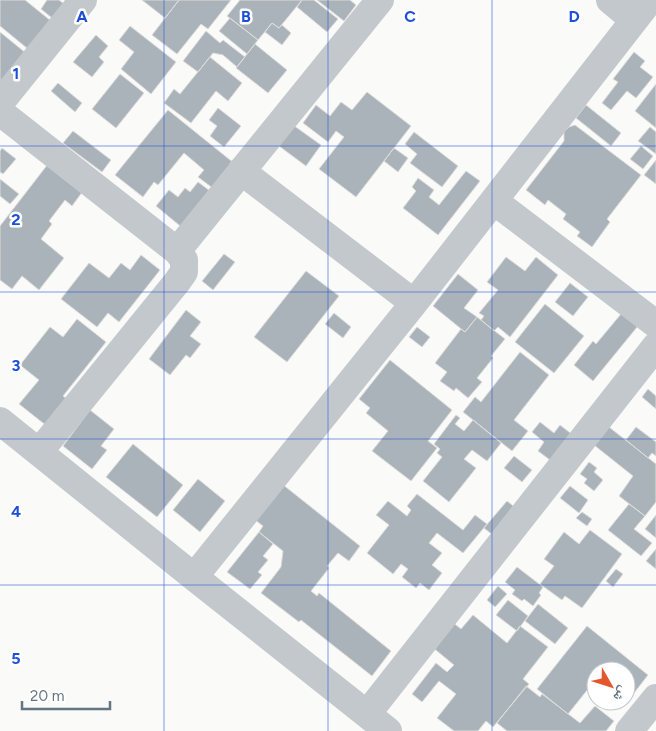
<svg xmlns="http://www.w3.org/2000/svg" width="656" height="731" font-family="Figtree,'Noto Naskh Arabic',sans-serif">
  <rect width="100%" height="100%" fill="#fafaf8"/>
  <path fill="#aab3b9" stroke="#dcdcda" d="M0 0H25L51 21 28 49 0 26Z
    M47 0H59L64 4 52 18 41 9Z
    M142 0H179L165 18Z
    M179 0H231L208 29 201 24 177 54 152 35Z
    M240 0H302L279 28 272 23 258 40 227 16Z
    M302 0H314L338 19 327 32 297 7Z
    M317 0H350L356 5 344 21Z
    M230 18 258 40 247 54 219 31Z
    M272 23 279 28 282 25 291 33 282 45 265 32Z
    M130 26 176 62 151 94 121 69 134 52 119 40Z
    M206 31 220 43 223 40 245 57 237 67 223 55 213 53 198 72 183 61Z
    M0 32 27 54 0 93Z
    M96 35 108 46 99 57 104 62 92 77 73 62Z
    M255 44 287 70 268 93 236 68Z
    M634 52 645 61 640 67 653 77 636 98 627 91 611 110 602 103 618 82 613 79Z
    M210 57 242 83 228 101 216 91 191 123 164 103 174 89 180 94Z
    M120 74 144 93 116 128 92 109Z
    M58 83 82 103 75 112 51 91Z
    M656 84V128L635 111Z
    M367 92 411 126 356 197 319 169 344 137 336 131 328 142 303 123 316 105 330 116 341 102 352 110Z
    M586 105 621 133 611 146 576 118Z
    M218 108 241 126 224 147 210 136 217 126 209 120Z
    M168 110 235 164 214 189 198 177 204 170 184 153 158 185 154 182 143 197 115 175Z
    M293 125 321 145 306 166 279 146Z
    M575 125 641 175 607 219 610 222 592 247 577 236 580 232 563 219 566 214 548 200 545 205 526 190 564 141V132L569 127Z
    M650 127 656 132V154L638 141Z
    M73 131 111 160 102 172 63 143Z
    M414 132 458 166 442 187 410 163 417 154 405 144Z
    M641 146 653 156 643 169 630 159Z
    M2 148 16 159 3 174 0 172V151Z
    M394 148 408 158 398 172 384 161Z
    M656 160V184L644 175Z
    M48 164 83 191 72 206 65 200 49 221 52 224 41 239 64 258 39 290 22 276 12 289 0 280V226Z
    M466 171 480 181 438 235 403 208 416 191 412 187 418 178 434 190 429 197 439 205Z
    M0 179 19 194 10 204 0 196Z
    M198 182 214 194 185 230 156 206 169 190 178 197 185 188 190 192Z
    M224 254 235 262 213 290 202 281Z
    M141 255 160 270 119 322 108 313 97 327 61 299 89 263 109 278 121 263 130 270Z
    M506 257 525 271 536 257 558 275 510 337 498 327 494 331 481 320 484 316 479 313 498 290 487 282Z
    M306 271 339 296 287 362 254 337Z
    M458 274 478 290 464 308 477 317 465 332 433 306Z
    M570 283 588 297 573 316 555 302Z
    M545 304 584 336 554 373 515 342Z
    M626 308 642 321 593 381 574 365 593 341 596 344Z
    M186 310 201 322 190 336 201 344 190 358 186 355 170 375 149 359Z
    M334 313 351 327 343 338 325 324Z
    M477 317 505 339 491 356 493 358 477 378 482 382 468 398 456 388 454 391 440 381 447 372 435 363 461 329 465 332Z
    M77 319 106 342 63 396 72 403 49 425 43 423 19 404 39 380 20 365 50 327 63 337Z
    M417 327 430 337 422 347 409 337Z
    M520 352 549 375 514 420 528 431 512 451 463 412 475 397 481 402Z
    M390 360 452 410 428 441 437 448 411 481 372 451 388 431 366 413 370 408 359 399Z
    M648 389 656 396V409L642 397Z
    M90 410 114 429 101 446 107 450 92 469 63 446Z
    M456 415 460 418 455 424 464 431 473 420 501 443 487 461 472 450 464 459 476 468 449 502 423 481 442 457 437 453 440 449 434 444Z
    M540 422 554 433 560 425 574 436 554 463 538 451 544 442 532 432Z
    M609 427 656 464V502L645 516 619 496 633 476 594 445Z
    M636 427 656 442V456L652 453 648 458 626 440Z
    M133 444 183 485 157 517 106 477Z
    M514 456 532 470 522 482 504 468Z
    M589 462 597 468 594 472 603 480 594 491 584 483 587 479 580 474Z
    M198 479 225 501 200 532 173 510Z
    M282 484 360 546 349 561 338 553 327 566 329 568 311 591 317 596 319 593 391 651 372 676 301 620 299 622 261 593 281 567 283 551 259 532 263 526 254 519Z
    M570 486 588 500 579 513 560 498Z
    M417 494 463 530 475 515 487 524 463 553 437 533 429 543 442 553 432 565 442 573 429 590 420 583 416 588 402 577 408 569 401 564 393 574 367 553 389 525 376 515 388 501 407 516 411 510 407 506Z
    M507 501 522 513 499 540 484 528Z
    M629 504 645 516 634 529 652 543 641 556 608 530Z
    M582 512 592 519 587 526 576 518Z
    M656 515V538L645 529Z
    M590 530 622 554 582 608 565 596 562 600 540 584 554 566 544 559 564 532 579 544Z
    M259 532 273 544 263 556 268 560 258 572 262 575 250 589 227 572Z
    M656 549V569L646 561Z
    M517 567 543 587 539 593 541 595 533 606 524 599 522 601 512 594 515 590 505 582Z
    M616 569 623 574 613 587 606 581Z
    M498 586 507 594 495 607 487 600Z
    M508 600 528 616 517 631 496 615Z
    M538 604 568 628 555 644 525 621Z
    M473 615 507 643 520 626 548 647 523 679 529 684 493 727 486 721 478 731H454L437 718 456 694 439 681 422 702 412 694 436 663 447 672 454 665 431 646 451 621 461 629Z
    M587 626 648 675 634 693 626 687V671H622L610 662 602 671H596V679L568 714 537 689Z
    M526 686 540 697 542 694 580 723 595 706 614 721 606 731H507L497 723Z"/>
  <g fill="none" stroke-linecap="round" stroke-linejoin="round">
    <path stroke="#c3c8cc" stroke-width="28" d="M610 0 634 20
      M0 103 83 0
      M0 112 177 251 184 260V272L177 282 39 452
      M241 171 414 303
      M494 201 656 324
      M177 251 380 0
      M0 421 194 577 388 731
      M194 577 414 303 650 0
      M367 714 656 346
      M629 731 656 698"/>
  </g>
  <path fill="none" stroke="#1d4ed8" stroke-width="1" stroke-opacity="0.55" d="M164 0V731M328 0V731M492 0V731M0 146H656M0 292H656M0 439H656M0 585H656"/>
  <g font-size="16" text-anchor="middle" font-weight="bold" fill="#1d4ed8" stroke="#fff" stroke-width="5" stroke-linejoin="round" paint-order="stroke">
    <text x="82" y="22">A</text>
    <text x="246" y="22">B</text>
    <text x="410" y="22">C</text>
    <text x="574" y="22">D</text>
    <text x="16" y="79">1</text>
    <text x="16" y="225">2</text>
    <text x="16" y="371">3</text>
    <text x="16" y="517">4</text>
    <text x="16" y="664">5</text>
  </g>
  <g transform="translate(611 686) rotate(129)"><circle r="24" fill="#ffffff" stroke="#c1c8cd"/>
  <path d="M0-4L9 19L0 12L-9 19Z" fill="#e4572e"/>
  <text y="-8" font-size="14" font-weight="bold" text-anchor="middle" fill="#657683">ش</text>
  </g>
  <path d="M22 701v8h88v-8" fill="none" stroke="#657683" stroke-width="2.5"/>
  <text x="30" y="701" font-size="15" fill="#657683" stroke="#ffffff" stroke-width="4" paint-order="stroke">20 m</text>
</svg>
